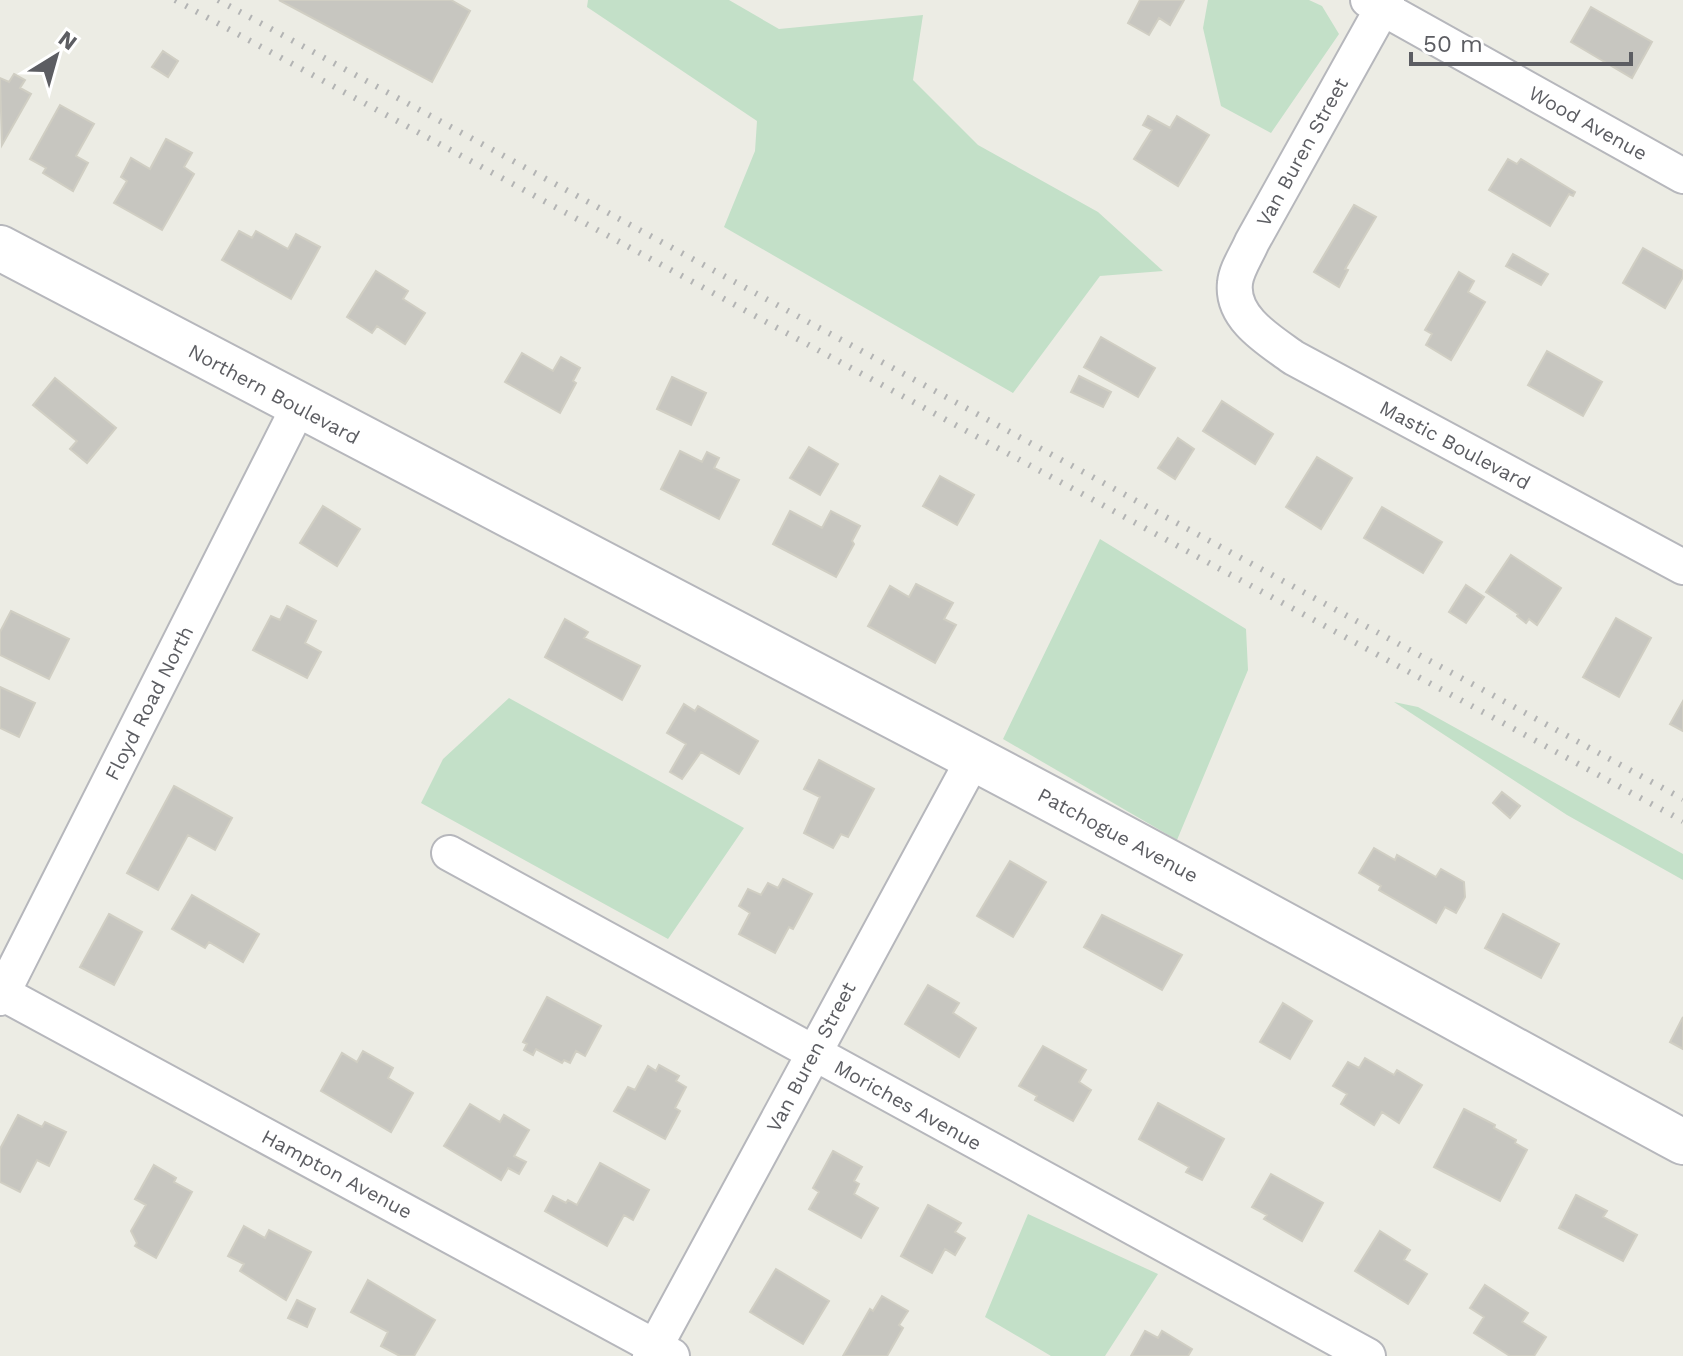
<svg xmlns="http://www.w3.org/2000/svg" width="1683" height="1356" font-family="'Work Sans',sans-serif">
  <rect width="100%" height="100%" fill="#ecece4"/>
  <path fill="#c3e0c8" d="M588 0H729L779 29 923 15 913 80 978 145 1098 212 1163 271 1100 276 1013 393 724 227 755 151 757 121 587 7Z
    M1208 0H1309L1322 6 1339 34 1271 133 1221 106 1203 28Z
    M1100 539 1246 629 1248 670 1177 840 1003 739Z
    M509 698 744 828 668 939 421 803 443 759Z
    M1394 702 1418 707 1683 854V880L1567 815Z
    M1028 1214 1158 1274 1105 1356H1051L985 1317Z"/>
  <path fill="#c7c6c0" stroke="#d0cec3" stroke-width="2" d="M279 0H451L470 11 432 82Z
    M1140 0H1184L1170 25 1159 18 1149 35 1128 23Z
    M1591 7 1652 42 1632 78 1571 42Z
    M163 51 178 61 168 77 152 67Z
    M14 74 25 80 20 88 31 94 2 145 0 78 9 82Z
    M60 105 94 124 76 156 88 163 73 191 43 173 46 168 30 159Z
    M1148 116 1170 128 1177 116 1209 135 1178 186 1134 159 1152 130 1143 125Z
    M166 139 192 153 184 167 194 174 162 230 114 203 127 181 121 177 131 158 150 169Z
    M1508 159 1517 164 1521 159 1575 192 1573 196 1569 194 1550 226 1489 190Z
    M1354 205 1376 217 1345 269 1348 270 1339 287 1314 272Z
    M239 231 252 238 256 231 288 249 296 234 320 247 291 299 222 260Z
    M1643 248 1683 271V277L1665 308 1623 283Z
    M1513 254 1548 274 1541 285 1506 266Z
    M376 271 408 291 403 299 425 313 405 344 377 326 372 333 347 317Z
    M1459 272 1474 281 1468 292 1485 302 1451 360 1426 345 1432 334 1425 330Z
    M1101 337 1155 368 1138 397 1084 367Z
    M1547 351 1602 382 1583 416 1528 385Z
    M522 353 553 371 561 357 580 368 573 381 576 383 560 413 505 382Z
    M1079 376 1111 392 1103 407 1071 392Z
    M672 377 706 393 691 425 657 409Z
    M55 378 116 428 87 463 70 449 77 441 33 405Z
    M1222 401 1273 434 1255 464 1203 431Z
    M1178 438 1194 449 1175 479 1158 468Z
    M809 447 838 464 820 495 790 478Z
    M680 451 702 462 707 452 719 458 714 468 739 480 719 519 661 489Z
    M1317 457 1352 478 1321 529 1286 507Z
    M940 476 974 495 957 525 923 506Z
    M323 506 360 529 337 566 300 543Z
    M1382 507 1442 542 1423 573 1364 538Z
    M790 511 822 528 831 511 860 526 852 541 854 544 836 577 773 544Z
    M1511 555 1561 588 1537 625 1529 619 1526 623 1517 616 1518 614 1486 592Z
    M916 584 953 603 944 619 956 625 935 663 868 626 890 586 909 597Z
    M1466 585 1484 597 1466 623 1449 612Z
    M287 606 316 621 305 643 321 652 307 678 253 650 271 616 280 620Z
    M11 611 69 639 49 679 0 655V632Z
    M1616 618 1651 638 1619 697 1583 677Z
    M565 619 588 632 584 638 640 666 622 700 545 657Z
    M0 687 35 703 19 737 0 728Z
    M1683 701V731L1670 724Z
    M684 704 695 711 698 706 758 741 739 774 701 752 682 779 670 772 686 744 667 733Z
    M819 760 874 789 848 837 841 834 833 848 804 833 820 797 804 789Z
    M174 786 232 818 215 850 188 835 158 890 127 873Z
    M1502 792 1520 806 1510 818 1493 803Z
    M1374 848 1395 860 1397 855 1436 877 1441 869 1464 882 1465 897 1456 913 1445 907 1436 923 1379 890 1381 886 1359 873Z
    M1010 861 1046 882 1013 937 977 916Z
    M783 879 812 894 793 929 789 927 775 953 739 934 750 913 739 906 748 889 761 895 768 883 778 888Z
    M192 895 259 934 243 962 209 942 205 948 172 929Z
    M109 914 142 932 114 985 80 967Z
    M1503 914 1559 944 1541 978 1485 948Z
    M1102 915 1182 955 1162 990 1084 947Z
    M928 985 959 1003 953 1013 976 1028 959 1057 905 1024Z
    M547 997 601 1026 585 1056 576 1051 570 1063 564 1060 562 1063 536 1049 533 1055 524 1050 527 1044 523 1042Z
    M1283 1003 1312 1021 1290 1059 1260 1042Z
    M1683 1017V1049L1670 1042Z
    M1043 1046 1086 1070 1079 1082 1091 1090 1073 1121 1035 1100 1037 1096 1019 1086Z
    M363 1051 393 1068 388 1078 413 1093 391 1132 321 1091 342 1053 357 1062Z
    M1365 1058 1394 1075 1397 1070 1422 1085 1399 1123 1382 1112 1374 1125 1341 1104 1347 1094 1333 1086 1348 1062 1359 1068Z
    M659 1065 679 1076 676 1081 686 1087 675 1108 680 1111 665 1139 614 1111 628 1087 635 1090 648 1066 656 1071Z
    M1158 1103 1224 1139 1202 1180 1186 1172 1189 1167 1139 1139Z
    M470 1104 500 1122 504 1115 529 1130 514 1156 526 1162 519 1174 508 1168 501 1180 444 1146Z
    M1464 1109 1495 1125 1494 1128 1516 1140 1515 1143 1527 1150 1500 1201 1434 1167Z
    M18 1115 42 1127 45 1122 66 1132 49 1166 37 1160 20 1192 0 1182V1149Z
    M833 1151 862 1167 854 1181 859 1184 854 1194 878 1208 861 1238 809 1209 819 1192 813 1188Z
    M600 1163 649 1190 633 1220 624 1215 607 1246 545 1211 553 1196 566 1203 568 1200 577 1205Z
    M154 1165 176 1178 174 1182 192 1192 156 1258 135 1246 137 1243 131 1231 146 1205 135 1199Z
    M1271 1174 1323 1203 1302 1241 1264 1219 1267 1215 1252 1207Z
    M1576 1195 1607 1211 1603 1217 1637 1235 1623 1261 1559 1228Z
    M928 1205 961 1223 955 1232 965 1238 955 1255 945 1249 932 1273 901 1256Z
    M244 1226 265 1238 269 1230 311 1252 286 1300 240 1271 244 1264 228 1256Z
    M1380 1231 1410 1250 1404 1260 1427 1274 1408 1304 1355 1271Z
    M776 1269 829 1301 803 1344 750 1312Z
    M368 1280 435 1320 414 1356H400L381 1346 388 1332 351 1312Z
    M1485 1285 1528 1313 1522 1322 1546 1337 1534 1356H1510L1474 1333 1484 1317 1470 1308Z
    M882 1296 908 1311 899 1325 903 1328 887 1356H843L870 1309 873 1311Z
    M297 1300 315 1309 307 1327 288 1318Z
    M1145 1331 1158 1338 1162 1331 1192 1349 1188 1356H1131Z"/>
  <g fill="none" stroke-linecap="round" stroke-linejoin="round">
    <defs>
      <path id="minor" d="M1368 0 1683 176
        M1387 0 1252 242C1247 254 1236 270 1235 283 1231 318 1269 340 1294 358L1683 567
        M449 853 1368 1356
        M2 993 672 1356
        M0 998 298 408
        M650 1356 974 758"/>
      <path id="tertiary" d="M0 248C324 421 651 588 975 759 1213 884 1447 1014 1683 1142"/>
    </defs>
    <use href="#minor" stroke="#b6b7bc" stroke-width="38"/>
    <use href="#tertiary" stroke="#b6b7bc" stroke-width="48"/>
    <use href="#minor" stroke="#fff" stroke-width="34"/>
    <use href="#tertiary" stroke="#fff" stroke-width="44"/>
    <path stroke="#b3b4b4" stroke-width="6" stroke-dasharray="2 10" stroke-linecap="butt" d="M175 0 1683 821
      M218 0 1683 799"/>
  </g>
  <g text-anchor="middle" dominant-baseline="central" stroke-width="6" stroke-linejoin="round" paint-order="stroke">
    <g font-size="20" fill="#5c5d62" stroke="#fff">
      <text transform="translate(1588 123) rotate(29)">Wood Avenue</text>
      <text transform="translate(1302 152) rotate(-61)">Van Buren Street</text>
      <text transform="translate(274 394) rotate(28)">Northern Boulevard</text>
      <text transform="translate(1455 445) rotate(28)">Mastic Boulevard</text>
      <text transform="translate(149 703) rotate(-63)">Floyd Road North</text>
      <text transform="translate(1118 835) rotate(28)">Patchogue Avenue</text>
      <text transform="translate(811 1057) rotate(-62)">Van Buren Street</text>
      <text transform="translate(908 1105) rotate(29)">Moriches Avenue</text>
      <text transform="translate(337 1174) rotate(28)">Hampton Avenue</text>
    </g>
  </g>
  <g transform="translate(56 56) rotate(37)" stroke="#ffffff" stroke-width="6" paint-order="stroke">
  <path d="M0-6L14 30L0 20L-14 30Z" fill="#5c5d62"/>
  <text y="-12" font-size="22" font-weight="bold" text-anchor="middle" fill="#5c5d62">N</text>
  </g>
  <path d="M1411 52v12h220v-12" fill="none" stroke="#5c5d62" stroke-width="4"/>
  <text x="1423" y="52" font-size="24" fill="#5c5d62" stroke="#ffffff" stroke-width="6" paint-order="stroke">50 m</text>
</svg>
